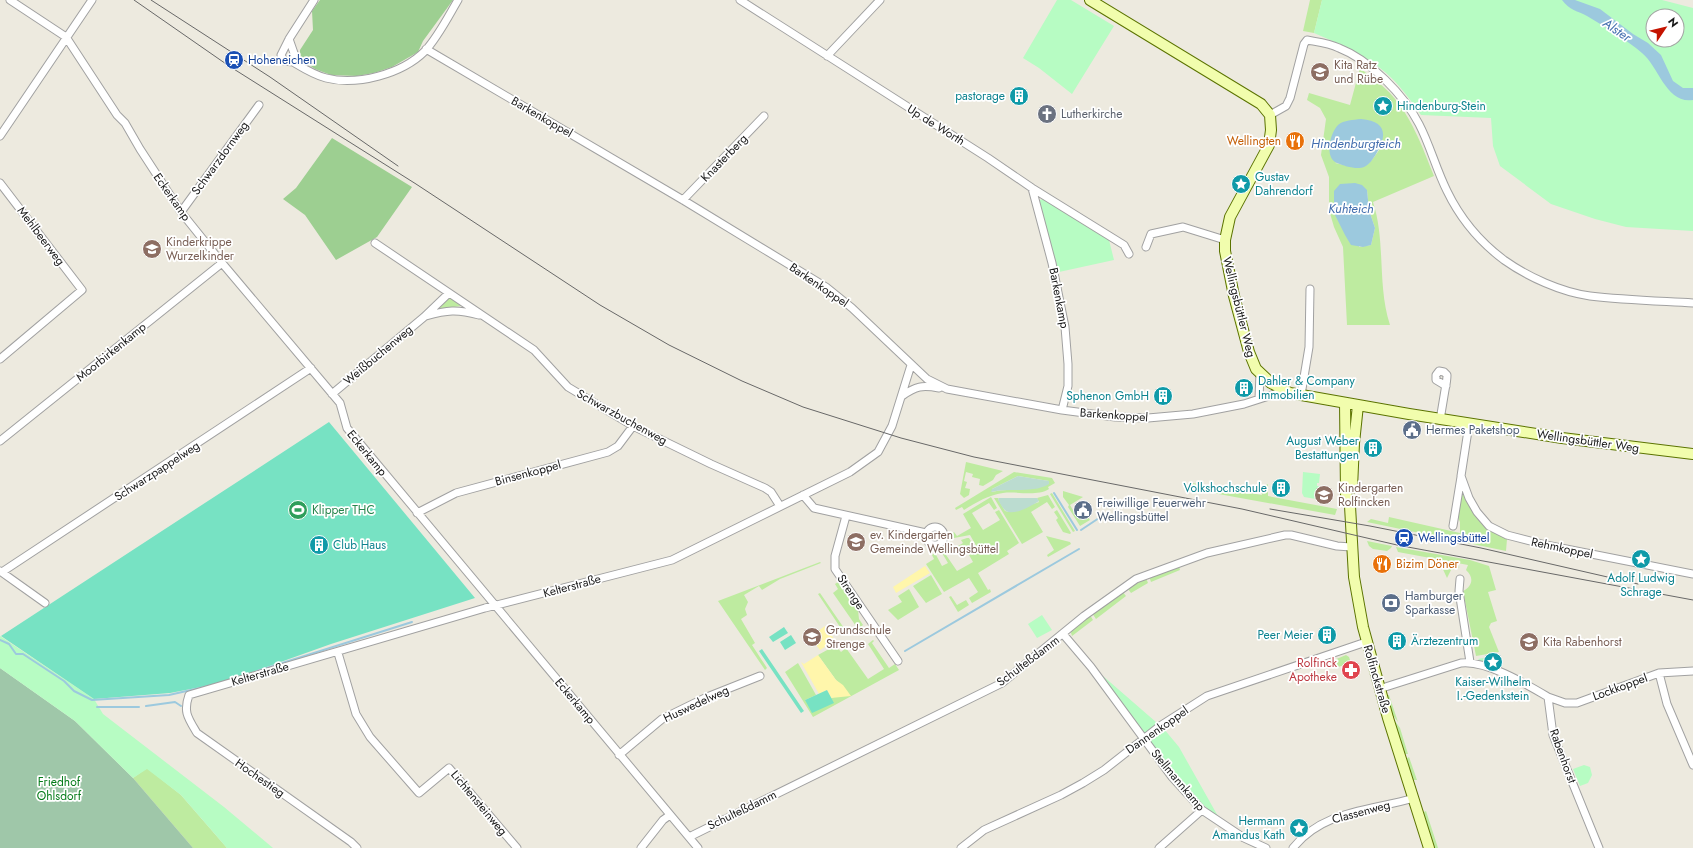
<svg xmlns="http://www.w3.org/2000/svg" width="1693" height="848" font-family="Jost,sans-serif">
  <rect width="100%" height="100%" fill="#edeadf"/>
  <path fill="#beeba0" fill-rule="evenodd" d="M1310 0H1322L1314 33 1303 31Z
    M1360 68C1369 76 1380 83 1389 92 1411 115 1422 146 1434 176L1373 202C1386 242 1377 285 1390 325H1347L1343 247 1334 227 1329 210V177L1321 155 1326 119 1320 108 1307 100 1309 93 1350 105ZM1383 144C1366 170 1366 170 1335 163ZM1367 190 1369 210 1375 228 1371 245 1359 247Z
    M449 297 461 305V306L440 309 438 307Z
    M966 462 1003 471 996 475 993 480 983 486 979 485 980 479 972 477 973 474 966 472 964 481 967 482 965 488 970 489 969 495 964 498 960 494Z
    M1014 472 1052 478 1055 483 1048 487 1049 489C1036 497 1018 491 1003 493 988 495 977 502 964 510L962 507 956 510 955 508ZM1018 476 1049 481V482C1042 491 1005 488 992 492V489Z
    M1192 483 1262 495 1261 489 1268 484V496L1337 509 1335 515 1191 489Z
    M1461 488 1496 533 1507 539 1506 551 1367 522 1371 519 1388 523 1389 517 1460 533V522L1457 515Z
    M1063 491 1083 497 1070 505 1077 517 1085 512 1090 520 1080 526 1068 507 1069 505 1063 497Z
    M1052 493 1075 531 1073 532 1050 494Z
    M1048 495 1055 507 1052 509 1047 502 1031 512 1043 532 1022 544 994 498H999L998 499 1005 511 1009 512 1039 502 1037 498Z
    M991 497 997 508 994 510 989 503 972 513 983 530 1000 520 995 512 999 510 1019 543 1007 551 1009 554 978 573 988 590 990 589 991 592 972 603 969 598 978 592 969 578 944 592 926 564 934 559 932 555 935 553 942 566 948 563 942 553 944 552 957 571 973 562 969 555 978 549 970 535 954 538 952 534 954 532 957 536 971 528 963 514Z
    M1057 510 1071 533 1070 534 1063 532 1056 520 1058 518 1054 512Z
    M1046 536 1070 542 1071 544 1048 557 1047 555 1054 550Z
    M967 538H969L975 548 967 553 963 545 951 552 950 551 963 543 961 540Z
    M1367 541 1392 546 1391 548 1387 551 1373 549 1369 546Z
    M1396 547 1470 560 1489 566 1496 590 1488 592 1497 621 1491 623 1489 627 1499 652 1476 656 1463 591C1473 586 1474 577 1466 570L1468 565 1398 552Z
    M820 562 821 563 780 579 762 590 759 586 744 595 748 602 745 609 747 615 741 619 755 643 752 645 767 668 765 670 718 601Z
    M1440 563 1460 567 1451 570 1447 578Z
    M1179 566 1180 570 1151 582 1149 576Z
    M931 575 942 594 926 603 913 586Z
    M1146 578 1148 583 1131 593 1128 589Z
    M838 582 858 610 859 619 863 625 858 629 833 593 838 589 835 584Z
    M909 589 919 607 898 620 888 610 902 602 898 596Z
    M1122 591 1126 596 1096 619 1092 613Z
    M820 593 846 631 844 633 818 594Z
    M951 596 957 605 966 600 969 605 958 612 949 597Z
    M1090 615 1093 620 1072 636 1071 633 1072 630Z
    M873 640 874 641 872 643 889 668 895 664 899 670 813 717 785 672 798 663 816 695 805 700 833 703 831 698 834 697 841 685 836 680 818 655 829 649 828 646 833 642 841 652 846 648 868 679 884 669 868 644Z
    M1346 655 1349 657 1351 663 1335 668 1333 662 1334 660Z
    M1387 695H1389L1398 722 1392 714Z
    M1392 717 1400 728 1408 754H1404Z
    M1409 757 1417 780H1412L1406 759Z
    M147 768 181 795 227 848H193L133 778Z
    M1426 811 1438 848H1433L1422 813Z"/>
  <path fill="#9dcf91" d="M320 0H453L423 41 418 52 392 67 374 73 357 76 331 75 315 69 305 62 300 56V50L313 30 312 11Z
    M332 138 412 187 377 237 336 260 305 215 283 199 296 188Z"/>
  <path fill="#bbdcd0" d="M1018 476 1049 481V484C1033 494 1009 487 991 492L992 489Z
    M999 498H1037L1039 501C1031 506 1014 516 1006 511 1003 509 1000 503 998 500Z"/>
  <path fill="#fff6ab" d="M925 566 930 573 896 593 893 587Z
    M825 626 834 639 833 642 820 650 810 637Z
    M818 655 836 680 843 685 851 696 831 698 827 690 819 694 801 662 804 664Z"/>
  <path fill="#9fc7a9" d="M0 668 75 721 133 778 193 848H0Z"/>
  <path fill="#b7fcc3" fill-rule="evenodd" d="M1057 0H1071L1114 26 1072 94 1039 68 1023 58Z
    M1322 0H1662L1693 8V231L1626 227 1595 219 1551 204 1500 166 1493 146 1491 118 1421 115C1414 105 1407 95 1399 86 1376 59 1345 46 1314 33ZM1653 16H1677V40H1653Z
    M1043 199 1109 240 1114 260 1059 272 1038 203 1040 200Z
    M1303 472 1320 474 1319 483H1317V486H1319L1317 489 1316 499 1304 497 1302 493Z
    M1042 615 1052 630 1037 638 1028 624Z
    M0 636 94 699 103 714 224 807 273 848H227L181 795 147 769 133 778 75 721 0 668Z
    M1499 655V661C1492 667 1484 664 1478 659Z
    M1103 676 1164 729 1179 747 1219 818C1170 780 1138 725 1103 676Z
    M1584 765 1590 767 1592 775 1588 783 1580 786 1573 769Z"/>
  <path fill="#77e2c3" d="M329 422 475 598 331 644 222 683 170 693 94 699 1 636Z
    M784 627 788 633 773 642 769 637Z
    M791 635 796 643 785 650 780 642Z
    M762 649 804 711 801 713 759 651Z
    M827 690 834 703 812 713 805 700Z"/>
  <path fill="#9cc9de" d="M1562 0H1575L1600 9 1633 34 1648 43 1661 55 1673 81 1683 88H1693V100C1666 104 1659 67 1642 53 1627 40 1604 26 1587 16 1578 11 1569 10 1562 0Z
    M1361 119C1386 121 1388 135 1376 154 1373 159 1369 165 1364 167 1357 170 1344 166 1337 163 1324 158 1330 133 1338 125 1344 120 1353 120 1361 119Z
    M1355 183 1362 185 1367 190 1369 210 1375 228 1371 245 1363 247 1351 245 1345 235 1334 213V191L1340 184Z"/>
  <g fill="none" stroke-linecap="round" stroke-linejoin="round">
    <path stroke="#9cc9de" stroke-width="2" d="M1054 493 1077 530
      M1081 530 1105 514
      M0 640 9 644 16 654H23L64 681 74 691 92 700 169 695 213 685
      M905 651 1079 549
      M257 671 412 622
      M146 706 175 702 181 706
      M97 707H139"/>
    <defs>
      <path id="street" d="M10 0 66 37 117 115 125 123 140 149 181 212 222 263 340 403 347 428 698 848
        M740 0 988 158 1032 188 1124 245 1129 254
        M289 39 295 56 293 62 284 61 281 55Z
        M289 39 314 0
        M426 49 683 200 826 287 852 308 927 379 947 389 1062 410 1115 417 1148 418 1193 414 1244 404 1284 391
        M827 56 880 0
        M293 62C303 68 314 75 326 78 357 86 402 74 425 51 438 37 448 17 458 0
        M1270 115 1286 106 1290 98 1304 44 1307 40C1318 42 1329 43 1339 48 1370 60 1404 95 1419 124 1430 145 1436 169 1447 191 1460 218 1480 242 1504 260 1528 277 1561 292 1590 296 1624 300 1659 301 1693 303
        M0 136 92 0
        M0 183 82 290 0 359
        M1032 188 1052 263 1065 327 1068 364V386L1062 410
        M683 200 764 116
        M181 212 259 105
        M375 243 534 350 568 387 633 426 711 464 765 488 771 492 780 506
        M1146 247 1151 234 1183 227 1225 240
        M426 316C447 310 457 309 479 315
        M332 394 424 317 449 293
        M1301 395 1309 347 1310 289
        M902 396C916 386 922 385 939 388
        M1259 399 1260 373
        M1440 420 1445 390C1446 385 1447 380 1447 375L1444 372 1439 371 1436 375V380L1446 386
        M1469 424 1461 476 1469 498 1477 512 1489 526 1507 535 1546 545 1693 574
        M0 441 222 263
        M803 495 814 508 926 533
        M417 513 456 493 608 452 618 446 633 426
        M846 516 835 556V569L898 661
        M1453 526 1461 477
        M926 536a9 9 0 1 1 18 0a9 9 0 1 1-18 0Z
        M0 571 45 603
        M2 572 311 368
        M1460 579 1459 591 1470 662
        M1063 634 1091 667 1172 777 1202 810 1244 838 1266 848
        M338 653 356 714 370 737 419 793 449 768 517 848
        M1659 673 1667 704 1693 765
        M1379 689 1461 663C1486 660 1526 684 1548 697L1553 735 1599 848
        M1548 697 1565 703H1577L1659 673 1693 671
        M619 755 662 719 707 697 760 676
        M689 837 1002 683 1084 616 1136 579 1207 553 1285 535H1291L1337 546 1351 547
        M357 848 351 842 197 733C188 718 183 712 189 695L485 608 672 560 850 472 878 452 892 426 911 365
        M641 848 663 820 670 815
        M961 848 984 830 1061 795 1083 783 1104 770 1160 726 1207 696 1366 642
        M1159 848 1202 810
        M1293 848C1323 810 1370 811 1414 798"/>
      <path id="secondary" d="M1090 0 1261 104 1270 115 1271 130 1269 145 1230 217 1225 240V251L1234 296 1249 352 1256 369 1271 383 1290 393 1409 414 1562 438 1693 454
        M1345 403 1346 494 1350 506 1354 577 1363 627 1388 718 1429 848
        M1352 488 1354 443 1358 405"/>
    </defs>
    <use href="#street" stroke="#a1a1a1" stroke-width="9"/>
    <use href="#secondary" stroke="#5b7300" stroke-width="12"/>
    <use href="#street" stroke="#fff" stroke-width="7"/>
    <use href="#secondary" stroke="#f1fdad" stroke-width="10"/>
    <path stroke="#686868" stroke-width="1" d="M134 0 229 66 416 184 600 305 669 345 742 381 803 407 901 438 974 457 1242 509 1397 545 1693 600
      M151 0 270 77 398 166
      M1270 509 1370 526 1481 548 1638 584"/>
  </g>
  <defs>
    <symbol id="station-disc" viewBox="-11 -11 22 22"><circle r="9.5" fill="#1a4fb4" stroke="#fff"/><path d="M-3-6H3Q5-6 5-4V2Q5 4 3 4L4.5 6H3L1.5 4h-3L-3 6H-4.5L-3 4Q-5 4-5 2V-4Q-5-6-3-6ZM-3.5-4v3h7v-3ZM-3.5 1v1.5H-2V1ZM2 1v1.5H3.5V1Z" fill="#fff"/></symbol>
    <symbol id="school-disc" viewBox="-11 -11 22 22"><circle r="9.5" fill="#8d6e63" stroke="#fff"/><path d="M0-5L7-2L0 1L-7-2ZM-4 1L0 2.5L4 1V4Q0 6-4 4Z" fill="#fff"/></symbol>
    <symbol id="building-disc" viewBox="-11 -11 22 22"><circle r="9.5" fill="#0f9aa8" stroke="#fff"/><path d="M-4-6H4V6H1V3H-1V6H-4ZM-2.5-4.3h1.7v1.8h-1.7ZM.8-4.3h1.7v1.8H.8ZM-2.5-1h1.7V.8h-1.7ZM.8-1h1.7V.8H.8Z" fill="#fff"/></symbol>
    <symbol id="sight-disc" viewBox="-11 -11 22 22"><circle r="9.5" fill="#0f9aa8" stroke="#fff"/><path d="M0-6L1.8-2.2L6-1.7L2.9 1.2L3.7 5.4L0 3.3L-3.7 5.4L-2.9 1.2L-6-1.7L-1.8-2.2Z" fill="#fff"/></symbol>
    <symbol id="church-disc" viewBox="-11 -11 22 22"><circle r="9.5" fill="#6b7280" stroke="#fff"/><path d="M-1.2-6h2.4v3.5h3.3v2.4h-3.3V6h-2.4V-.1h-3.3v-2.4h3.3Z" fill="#fff"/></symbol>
    <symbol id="restaurant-disc" viewBox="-11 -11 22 22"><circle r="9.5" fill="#e8710a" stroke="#fff"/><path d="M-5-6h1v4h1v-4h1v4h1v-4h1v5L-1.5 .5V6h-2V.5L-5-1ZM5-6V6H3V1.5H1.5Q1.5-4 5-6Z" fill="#fff"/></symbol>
    <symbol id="civic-disc" viewBox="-11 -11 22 22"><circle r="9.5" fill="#5c6f8a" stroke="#fff"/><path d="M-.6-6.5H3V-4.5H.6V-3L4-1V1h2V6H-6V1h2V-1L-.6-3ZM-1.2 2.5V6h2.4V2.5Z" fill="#fff"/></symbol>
    <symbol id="stadium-disc" viewBox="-11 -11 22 22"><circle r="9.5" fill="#2e9e5b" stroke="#fff"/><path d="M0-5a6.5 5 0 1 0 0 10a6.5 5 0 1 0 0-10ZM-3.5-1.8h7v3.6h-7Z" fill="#fff"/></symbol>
    <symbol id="bank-disc" viewBox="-11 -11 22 22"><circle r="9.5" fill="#5c6f8a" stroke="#fff"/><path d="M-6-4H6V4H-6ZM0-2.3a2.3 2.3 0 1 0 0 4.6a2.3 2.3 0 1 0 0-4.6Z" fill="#fff"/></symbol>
    <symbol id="pharmacy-disc" viewBox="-11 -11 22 22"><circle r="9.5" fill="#e0444e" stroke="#fff"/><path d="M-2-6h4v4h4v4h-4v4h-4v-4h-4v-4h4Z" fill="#fff"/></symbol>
  </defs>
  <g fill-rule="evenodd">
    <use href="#station-disc" x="223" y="49" width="22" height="22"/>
    <use href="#school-disc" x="1309" y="61" width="22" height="22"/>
    <use href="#building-disc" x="1008" y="85" width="22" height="22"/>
    <use href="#sight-disc" x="1372" y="95" width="22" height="22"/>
    <use href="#church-disc" x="1036" y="103" width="22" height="22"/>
    <use href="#restaurant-disc" x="1284" y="130" width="22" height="22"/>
    <use href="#sight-disc" x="1230" y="173" width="22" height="22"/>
    <use href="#school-disc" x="141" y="238" width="22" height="22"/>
    <use href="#building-disc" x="1233" y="377" width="22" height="22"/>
    <use href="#building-disc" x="1152" y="385" width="22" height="22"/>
    <use href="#civic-disc" x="1401" y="419" width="22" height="22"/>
    <use href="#building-disc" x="1362" y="437" width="22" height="22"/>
    <use href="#building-disc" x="1270" y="477" width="22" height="22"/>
    <use href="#school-disc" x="1313" y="484" width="22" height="22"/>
    <use href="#stadium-disc" x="287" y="499" width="22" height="22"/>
    <use href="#civic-disc" x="1072" y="499" width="22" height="22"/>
    <use href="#station-disc" x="1393" y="527" width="22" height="22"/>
    <use href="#school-disc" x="845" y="531" width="22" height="22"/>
    <use href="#building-disc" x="308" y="534" width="22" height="22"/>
    <use href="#sight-disc" x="1630" y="548" width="22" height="22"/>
    <use href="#restaurant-disc" x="1371" y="553" width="22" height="22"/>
    <use href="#bank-disc" x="1380" y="592" width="22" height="22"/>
    <use href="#building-disc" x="1316" y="624" width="22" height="22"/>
    <use href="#school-disc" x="801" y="626" width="22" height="22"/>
    <use href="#building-disc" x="1386" y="630" width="22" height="22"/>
    <use href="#school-disc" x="1518" y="631" width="22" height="22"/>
    <use href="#sight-disc" x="1482" y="651" width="22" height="22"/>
    <use href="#pharmacy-disc" x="1340" y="659" width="22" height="22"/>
    <use href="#sight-disc" x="1288" y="817" width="22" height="22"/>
  </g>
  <g text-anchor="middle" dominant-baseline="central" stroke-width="3.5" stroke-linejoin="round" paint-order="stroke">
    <g font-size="12" fill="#164399" stroke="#fff" text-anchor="start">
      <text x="248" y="60">Hoheneichen</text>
      <text x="1418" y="538">Wellingsbüttel</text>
    </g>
    <g font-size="12" fill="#785e54" stroke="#fff" text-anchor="start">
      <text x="1334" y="65">Kita Ratz<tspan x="1334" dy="14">und Rübe</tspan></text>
      <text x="166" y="242">Kinderkrippe<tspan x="166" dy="14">Wurzelkinder</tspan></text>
      <text x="1338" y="488">Kindergarten<tspan x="1338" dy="14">Rolfincken</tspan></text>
      <text x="870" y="535">ev. Kindergarten<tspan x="870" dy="14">Gemeinde Wellingsbüttel</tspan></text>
      <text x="826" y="630">Grundschule<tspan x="826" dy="14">Strenge</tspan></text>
      <text x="1543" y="642">Kita Rabenhorst</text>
    </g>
    <g font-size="12" fill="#0d838f" stroke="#fff" text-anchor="end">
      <text x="1005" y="96">pastorage</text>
      <text x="1397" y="106" text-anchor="start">Hindenburg-Stein</text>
      <text x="1255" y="177" text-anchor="start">Gustav<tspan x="1255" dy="14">Dahrendorf</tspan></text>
      <text x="1258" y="381" text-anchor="start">Dahler &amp; Company<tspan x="1258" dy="14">Immobilien</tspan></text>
      <text x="1149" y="396">Sphenon GmbH</text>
      <text x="1359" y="441">August Weber<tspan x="1359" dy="14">Bestattungen</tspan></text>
      <text x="1267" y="488">Volkshochschule</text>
      <text x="333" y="545" text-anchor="start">Club Haus</text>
      <text x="1641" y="578" text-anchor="middle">Adolf Ludwig<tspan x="1641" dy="14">Schrage</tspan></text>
      <text x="1313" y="635">Peer Meier</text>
      <text x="1411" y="641" text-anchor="start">Ärztezentrum</text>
      <text x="1493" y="682" text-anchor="middle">Kaiser-Wilhelm<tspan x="1493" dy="14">I.-Gedenkstein</tspan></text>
      <text x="1285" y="821">Hermann<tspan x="1285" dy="14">Amandus Kath</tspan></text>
    </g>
    <g font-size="12" fill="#5b616d" stroke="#fff" text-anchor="start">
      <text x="1061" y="114">Lutherkirche</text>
    </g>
    <g font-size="12" fill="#1a1a1a" stroke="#fff">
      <text transform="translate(542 117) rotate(30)">Barkenkoppel</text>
      <text transform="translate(936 125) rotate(32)">Up de Worth</text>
      <text transform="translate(220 158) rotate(-54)">Schwarzdornweg</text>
      <text transform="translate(724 158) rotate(-46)">Knasterberg</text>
      <text transform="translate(172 197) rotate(55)">Eckerkamp</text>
      <text transform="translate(41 236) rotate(53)">Mehlbeerweg</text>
      <text transform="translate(819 285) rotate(34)">Barkenkoppel</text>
      <text transform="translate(1059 298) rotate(79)">Barkenkamp</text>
      <text transform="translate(1239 307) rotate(76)">Wellingsbüttler Weg</text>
      <text transform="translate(111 352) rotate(-39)">Moorbirkenkamp</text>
      <text transform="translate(378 355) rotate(-40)">Weißbuchenweg</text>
      <text transform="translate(1114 415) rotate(4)">Barkenkoppel</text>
      <text transform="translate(622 417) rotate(29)">Schwarzbuchenweg</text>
      <text transform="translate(1588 441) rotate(8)">Wellingsbüttler Weg</text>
      <text transform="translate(367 453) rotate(51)">Eckerkamp</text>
      <text transform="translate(157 471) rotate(-33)">Schwarzpappelweg</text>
      <text transform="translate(528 473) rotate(-15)">Binsenkoppel</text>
      <text transform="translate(1562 548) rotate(12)">Rehmkoppel</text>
      <text transform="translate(572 586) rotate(-15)">Kelterstraße</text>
      <text transform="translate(851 592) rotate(56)">Strenge</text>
      <text transform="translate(1028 661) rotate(-37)">Schulteßdamm</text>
      <text transform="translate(260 674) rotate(-16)">Kelterstraße</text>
      <text transform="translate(1377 679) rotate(74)">Rolfinckstraße</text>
      <text transform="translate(1620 687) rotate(-20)">Lockkoppel</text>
      <text transform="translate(575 701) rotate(50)">Eckerkamp</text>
      <text transform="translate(696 704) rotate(-25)">Huswedelweg</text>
      <text transform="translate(1157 730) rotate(-35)">Dannenkoppel</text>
      <text transform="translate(1563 756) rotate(70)">Rabenhorst</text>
      <text transform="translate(260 778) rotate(35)">Hochestieg</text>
      <text transform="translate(1178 780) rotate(50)">Stellmannkamp</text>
      <text transform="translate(479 803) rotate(50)">Lichtensteinweg</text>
      <text transform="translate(742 810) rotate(-26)">Schulteßdamm</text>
      <text transform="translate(1361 812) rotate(-15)">Classenweg</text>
    </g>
    <g font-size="12" fill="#c56008" stroke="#fff" text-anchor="end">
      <text x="1281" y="141">Wellingten</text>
      <text x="1396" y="564" text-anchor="start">Bizim Döner</text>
    </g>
    <g font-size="12" fill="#4e5e75" stroke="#fff" text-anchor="start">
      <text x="1426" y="430">Hermes Paketshop</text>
      <text x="1097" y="503">Freiwillige Feuerwehr<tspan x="1097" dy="14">Wellingsbüttel</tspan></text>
      <text x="1405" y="596">Hamburger<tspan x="1405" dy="14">Sparkasse</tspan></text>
    </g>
    <g font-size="12" fill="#27864d" stroke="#fff" text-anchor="start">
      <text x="312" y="510">Klipper THC</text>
    </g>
    <g font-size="12" fill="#be3a42" stroke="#fff" text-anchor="end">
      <text x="1337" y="663">Rolfinck<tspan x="1337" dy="14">Apotheke</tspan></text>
    </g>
    <g font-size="12" fill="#057c1a" stroke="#fff">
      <text x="59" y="782">Friedhof<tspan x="59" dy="14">Ohlsdorf</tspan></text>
    </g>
    <g font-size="13" font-style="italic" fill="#436eae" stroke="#fff">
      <text transform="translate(1617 30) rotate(34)">Alster</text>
      <text x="1356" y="143">Hindenburgteich</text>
      <text x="1351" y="208">Kuhteich</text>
    </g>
  </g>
  <g transform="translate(1665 28) rotate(55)"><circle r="19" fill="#ffffff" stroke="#a3a3a3"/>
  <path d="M0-3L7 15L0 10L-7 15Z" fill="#c51300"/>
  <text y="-6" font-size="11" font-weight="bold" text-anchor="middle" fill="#1a1a1a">N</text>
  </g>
</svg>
